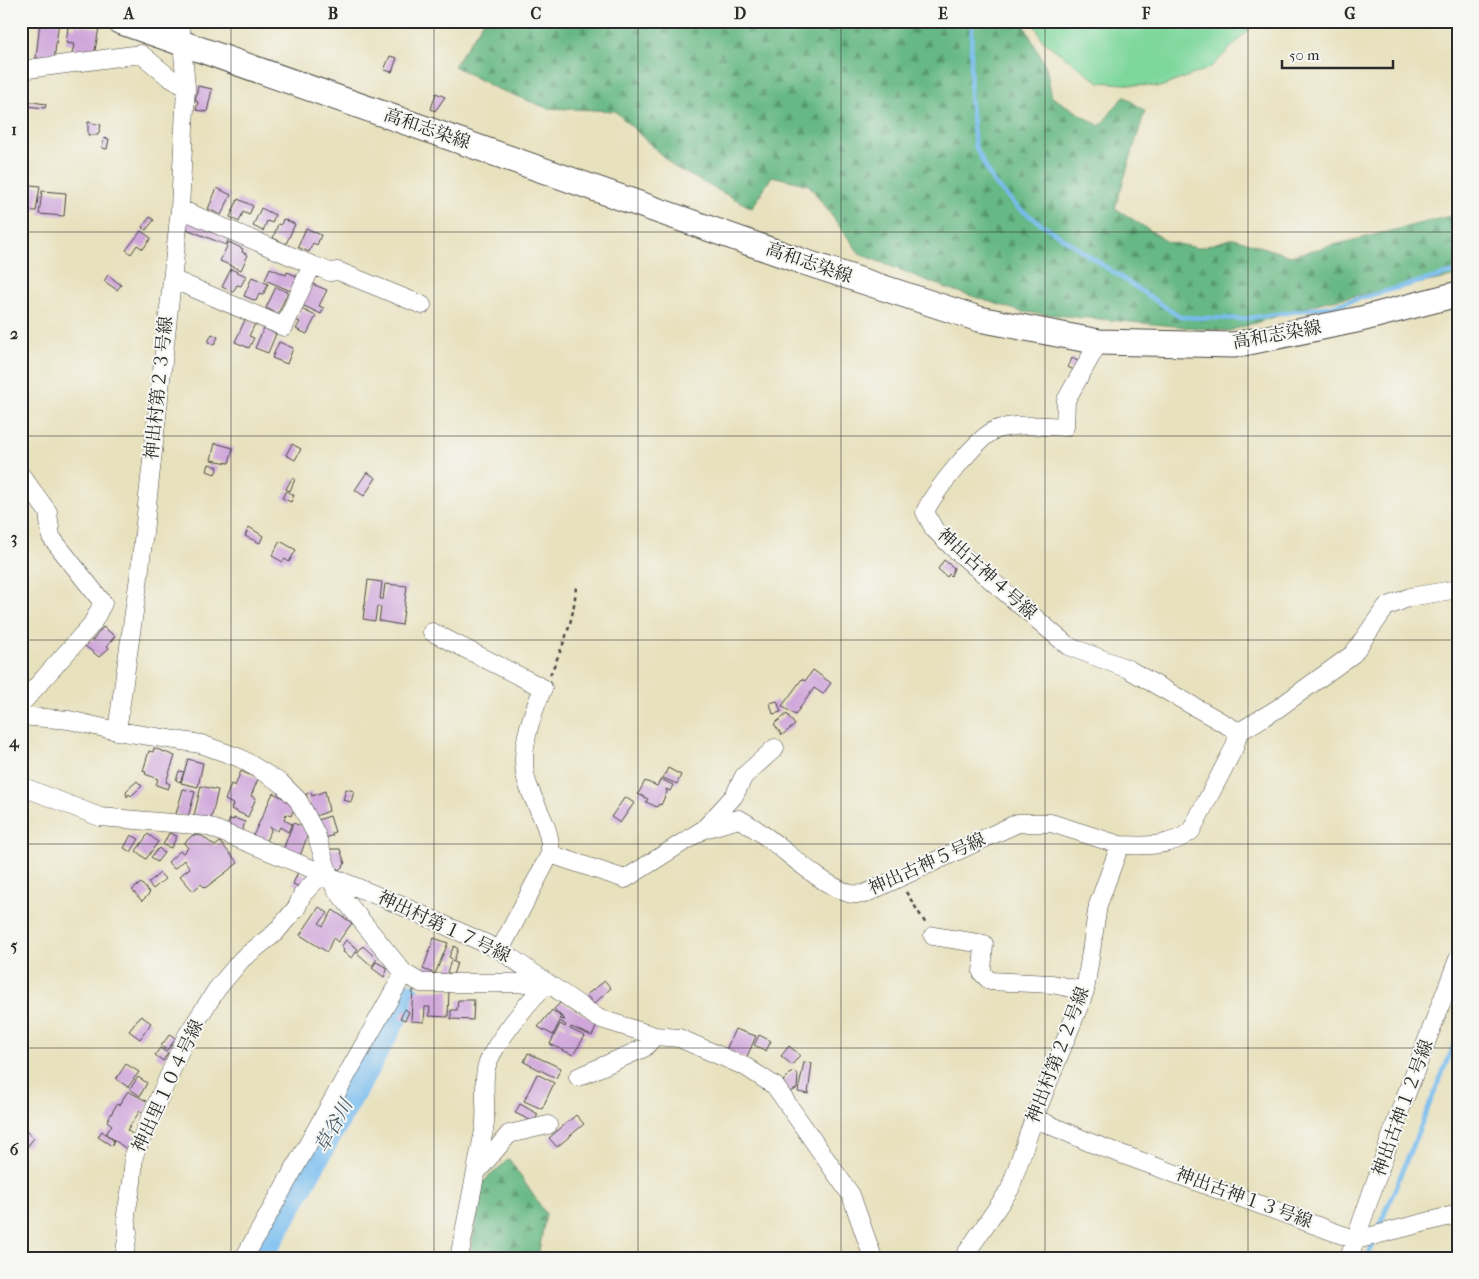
<svg xmlns="http://www.w3.org/2000/svg" width="1479" height="1279" font-family="'IM FELL French Canon','Noto Serif JP',serif">
  <defs>
    <pattern id="forest-firs" width="22" height="20" patternUnits="userSpaceOnUse" patternTransform="scale(1.25)"><rect width="22" height="20" fill="#66b884"/><path d="M5 1l3.5 6h-7zM16 11l3.5 6h-7z" fill="#54966c"/></pattern>
  </defs>
  <rect width="100%" height="100%" fill="#f6f6f2"/>
  <filter id="ink" filterUnits="userSpaceOnUse"><feTurbulence type="fractalNoise" baseFrequency=".02" numOctaves="2"/><feDisplacementMap in="SourceGraphic" scale="10" xChannelSelector="R" yChannelSelector="G"/><feConvolveMatrix kernelMatrix="1 2 1 2 8 2 1 2 1" color-interpolation-filters="sRGB"/></filter>
  <filter id="wash" filterUnits="userSpaceOnUse"><feTurbulence type="fractalNoise" baseFrequency=".0096" numOctaves="4" result="noise"/><feDisplacementMap in="SourceGraphic" scale="20" xChannelSelector="R" yChannelSelector="G"/><feGaussianBlur stdDeviation="1.12" result="paint"/><feColorMatrix in="noise" values="0 0 0 0 0 0 0 0 0 0 0 0 0 0 0 0 0 1.4 0 .05"/><feComposite in="paint" operator="in"/></filter>
  <g filter="url(#wash)">
    <rect width="100%" height="100%" fill="#e8e1be"/>
    <path fill="url(#forest-firs)" stroke="#487258" d="M484 21H1022L1046 67 1052 97 1100 126 1124 96 1145 111 1115 208 1168 242 1198 248 1234 238 1290 256 1458 214V276L1323 302 1229 331 1022 312 946 288 860 254 809 185 772 176 752 208 674 167 615 111 547 108 495 88 454 66Z
      M509 1159 546 1214 539 1251 542 1258H469L484 1181Z"/>
    <path fill="#7ed79c" stroke="#548164" d="M1033 21H1255L1248 31 1210 68 1160 87 1099 82 1043 41Z"/>
    <g fill="none" stroke-linecap="round" stroke-linejoin="round">
      <path stroke="#77bcee" stroke-width="4.5" d="M972 21 970 97 975 146 993 182 1018 208 1180 317 1242 319 1332 306 1458 271
        M1378 1230 1458 1035
        M1367 1258 1374 1240"/>
      <path stroke="#77bcee" stroke-width="26" d="M260 1258 407 995"/>
    </g>
    <g id="blocks">
      <path fill="#cfa5da" d="M40 21H59L54 60 36 58Z
        M75 25 99 28 94 56 72 54 74 44 66 43 68 27 75 28Z
        M390 56 397 58 392 72 384 70Z
        M198 86 212 89 207 112 196 110 198 102 195 101Z
        M436 93 445 97 435 111 431 109Z
        M26 101 46 104 45 108 25 106Z
        M88 122 101 125 98 135H88Z
        M104 138 109 139 107 149 102 148Z
        M21 184 40 186 36 211 21 210Z
        M217 188 231 195 221 215 208 209Z
        M42 191 66 193 64 216 39 214Z
        M238 199 253 206 249 215 243 212 239 222 230 217Z
        M261 208 275 215 272 223 267 221 263 231 253 226Z
        M150 217 154 220 146 230 142 227Z
        M186 219 230 236 226 245 184 228Z
        M283 219 295 224 286 244 273 238 278 224 281 225Z
        M306 228 321 235 317 245 313 243 309 252 298 247Z
        M141 231 151 238 143 249 137 245 131 254 126 250Z
        M229 242 243 249 242 252 248 255 241 270 220 261Z
        M270 268 286 275 287 272 297 276 291 291 265 280Z
        M231 269 246 276 241 286 237 285 233 292 222 287Z
        M108 275 121 285 117 290 104 281Z
        M252 277 268 284 263 295 259 294 256 301 244 296Z
        M312 284 327 290 319 306 324 308 321 314 302 305Z
        M276 287 288 292 278 314 266 308Z
        M301 309 316 316 307 334 296 329 300 322 296 320Z
        M245 320 255 324 249 336 254 338 249 348 235 342Z
        M264 328 276 334 268 353 255 348Z
        M212 334 218 337 214 345 208 342Z
        M279 342 293 348 287 364 272 358Z
        M1072 358 1080 362 1076 371 1068 367Z
        M215 443 233 448 229 463 211 460Z
        M292 444 301 449 295 460 286 455Z
        M209 464 218 467 215 474 207 471Z
        M367 472 376 478 364 496 355 490Z
        M292 478 295 479 290 491 286 489Z
        M286 491 294 495 291 502 282 498Z
        M249 527 263 536 260 543 245 536Z
        M280 541 296 550 289 562 285 559 283 562 272 556Z
        M944 560 954 568 951 576 949 574 947 577 938 569Z
        M368 580 382 582 380 599H383L385 584 407 586 402 625 379 621 381 607 377 606 375 621 363 619Z
        M103 627 115 636 107 646 109 648 99 657 85 646 90 639 92 641Z
        M813 670 831 683 823 694 814 688 795 715 782 706 802 679 805 681Z
        M777 701 781 712 773 714 770 703Z
        M787 714 795 725 782 735 774 724Z
        M154 748 175 756 166 782 170 784 168 789 156 785 158 779 145 774 146 772 143 771 149 751 153 752Z
        M188 759 203 763 198 787 181 783Z
        M668 768 681 775 677 784 663 778Z
        M179 771 184 772 180 782 176 780Z
        M241 771 258 779 251 796 256 798 248 817 231 809 233 804 225 800 231 784 235 786Z
        M661 779 673 785 670 791 666 789 667 792 661 805 659 804 657 807 646 802 648 799 638 794 645 781 657 786Z
        M137 781 142 786 131 796 129 794 127 797 126 791Z
        M201 786 218 790 210 824 193 820Z
        M183 789 195 792 188 817 176 814Z
        M346 789 354 791 351 802 343 800Z
        M325 791 329 811 313 817 306 794 311 792 312 796Z
        M273 793 296 804 291 816 286 814 284 820 292 824 288 832 280 827 278 831 270 827 271 831 264 844 252 838Z
        M625 797 634 803 620 823 611 817Z
        M330 816 335 832 332 833 333 835 321 840 314 821Z
        M234 818 245 822 242 832 227 826 230 819 234 820Z
        M293 823 310 829 300 856 283 850Z
        M169 833 177 836 171 848 163 845Z
        M148 834 158 842 146 859 136 851Z
        M131 835 139 839 131 852 124 848Z
        M193 835 202 836 215 846 220 842 238 863 205 888 201 884 193 891 180 876 190 868 184 860 174 869 168 862 180 851 183 853 188 848 184 843Z
        M159 848 164 853 157 862 151 857Z
        M329 849H340L345 864 339 870 330 863Z
        M298 872 308 877 302 888 293 884Z
        M160 873 165 879 153 889 148 883Z
        M141 883 150 893 142 901 132 890Z
        M319 907 328 913 319 923 323 926 333 910 352 923 338 942 333 938 327 952 300 935Z
        M434 938 448 943 435 974 423 969Z
        M346 940 358 949 352 958 343 952 344 950 341 947Z
        M363 946 377 959 372 966 357 953Z
        M454 946 458 949 454 960 449 957Z
        M451 961 457 963 453 975 447 972Z
        M376 962 388 968 384 977 372 968Z
        M605 981 611 988 594 1004 586 995Z
        M413 990H449L448 1017 429 1016 430 1007H425L424 1022 411 1021Z
        M458 1000H474L473 1020 451 1019V1010H457Z
        M561 1002 598 1023 592 1036 571 1027 570 1029 585 1036 573 1055 550 1044 560 1024 565 1027 566 1025 560 1021 553 1035 538 1027 552 1010 561 1017 559 1019 565 1020 554 1009Z
        M405 1009 409 1012 405 1020 400 1018Z
        M141 1016 151 1023 140 1039 129 1031Z
        M735 1029 756 1036 746 1059 726 1050Z
        M170 1034 176 1039 167 1050 161 1046Z
        M759 1035 771 1041 766 1051 754 1045Z
        M789 1046 800 1055 792 1065 781 1056Z
        M160 1048 168 1053 163 1061 155 1055Z
        M528 1053 561 1068 556 1078 524 1062Z
        M804 1062 812 1063 808 1094 798 1092Z
        M126 1064 139 1072 128 1087 116 1079Z
        M793 1071 798 1075 797 1089 789 1092 783 1081Z
        M537 1074 554 1083 542 1109 524 1101Z
        M138 1077 147 1083 140 1096 130 1089Z
        M128 1091 150 1103 143 1114 140 1111 127 1130 136 1137 128 1150 106 1134 112 1125 107 1121 117 1104 119 1105Z
        M520 1104 538 1114 534 1122 515 1113Z
        M576 1115 584 1124 557 1147 549 1138Z
        M21 1127 34 1138 27 1147 21 1142Z
        M102 1131 114 1141 112 1146 98 1137Z"/>
    </g>
  </g>
  <g filter="url(#ink)">
    <use href="#blocks" fill-opacity="0" stroke="#474641" stroke-width="1"/>
    <g fill="none" stroke-linecap="round" stroke-linejoin="round">
      <defs>
        <path id="street" d="M21 70 141 54 170 78 186 87
          M180 209 312 265 330 272 338 271 422 305
          M172 279 284 327 312 265
          M1099 342 1066 400 1065 427C1044 426 1014 423 995 430 978 437 933 493 925 512L934 529 951 546 1068 646 1128 669 1239 732
          M21 475 48 512 51 537 103 603 92 624 21 704
          M432 632 543 688C531 716 517 755 528 785 536 808 552 829 550 854
          M21 716 69 720 117 731 201 744 240 758 281 783 298 800 316 834 329 875 335 888 404 973 421 983H548
          M117 731 139 577 180 209 186 87 180 21
          M21 786 100 817 207 826 400 905 500 950 598 1018 655 1036 679 1038 746 1067 775 1086 851 1195 873 1258
          M704 829 734 796 744 776 775 748
          M933 936 984 944 982 973 990 981 1052 984 1085 991
          M500 950 550 854 625 879 704 829 739 819C776 838 811 880 848 893 853 895 859 894 864 894L1018 823H1051L1120 845
          M578 1077 644 1048 655 1036
          M1034 1118 1091 1143 1356 1240 1458 1214
          M476 1173 509 1134 548 1125
          M124 1258 128 1233 126 1214 132 1182 134 1155 186 1037 217 989 242 959 275 933 297 907 302 895 317 879 329 875
          M244 1258 404 973
          M459 1258C467 1215 476 1173 484 1130 488 1111 482 1089 486 1069 490 1048 531 998 548 983
          M963 1258 1010 1189 1034 1118 1085 991 1098 905 1120 845C1144 846 1172 847 1191 831L1234 748 1239 732 1277 709 1353 654 1386 607 1410 597 1458 589
          M1349 1258 1401 1108 1458 959"/>
        <path id="secondary" d="M119 21 801 261 979 319 1099 342 1234 345 1361 319 1458 294"/>
      </defs>
      <use href="#street" stroke="#474641" stroke-width="19"/>
      <use href="#secondary" stroke="#474641" stroke-width="27"/>
      <path stroke="#474641" stroke-width="2.5" stroke-dasharray="4 4" stroke-linecap="butt" d="M550 675C564 643 574 621 576 586
        M906 892 926 924"/>
      <use href="#street" stroke="#fff" stroke-width="18"/>
      <use href="#secondary" stroke="#fff" stroke-width="25"/>
    </g>
  </g>
  <path fill="none" stroke="#2b2b2b" stroke-width="1" stroke-opacity="0.55" d="M231 21V1258M434 21V1258M638 21V1258M841 21V1258M1045 21V1258M1248 21V1258M21 232H1458M21 436H1458M21 640H1458M21 844H1458M21 1048H1458"/>
  <g text-anchor="middle" dominant-baseline="central" stroke-width="4" stroke-linejoin="round" paint-order="stroke">
    <g font-size="18" fill="#2b2b2b" stroke="#f6f6f2">
      <text transform="translate(427 129) rotate(19)">高和志染線</text>
      <text transform="translate(809 263) rotate(19)">高和志染線</text>
      <text transform="translate(1277 335) rotate(-10)">高和志染線</text>
      <text transform="translate(159 388) rotate(-84)">神出村第２３号線</text>
      <text transform="translate(987 574) rotate(42)">神出古神４号線</text>
      <text transform="translate(927 864) rotate(-24)">神出古神５号線</text>
      <text transform="translate(444 927) rotate(25)">神出村第１７号線</text>
      <text transform="translate(1058 1055) rotate(-69)">神出村第２２号線</text>
      <text transform="translate(168 1086) rotate(-65)">神出里１０４号線</text>
      <text transform="translate(1403 1108) rotate(-70)">神出古神１２号線</text>
      <text transform="translate(1244 1198) rotate(20)">神出古神１３号線</text>
    </g>
    <g font-size="19" font-style="italic" fill="#425666" stroke="#f6f6f2">
      <text transform="translate(334 1126) rotate(-61)">草谷川</text>
    </g>
  </g>
  <rect width="1479" height="1279" fill="none" stroke="#f6f6f2" stroke-width="55"/>
  <path d="M1282 60v8h111v-8" fill="none" stroke="#2b2b2b" stroke-width="2.5"/>
  <text x="1289" y="60" font-size="15" fill="#2b2b2b" stroke="#f6f6f2" stroke-width="4" paint-order="stroke">50 m</text>
  <rect x="28" y="28" width="1424" height="1224" fill="none" stroke="#2b2b2b" stroke-width="2"/>
  <g font-size="16" text-anchor="middle" font-weight="bold" fill="#2b2b2b">
    <text x="129" y="19">A</text>
    <text x="333" y="19">B</text>
    <text x="536" y="19">C</text>
    <text x="740" y="19">D</text>
    <text x="943" y="19">E</text>
    <text x="1146" y="19">F</text>
    <text x="1350" y="19">G</text>
    <text x="14" y="135">1</text>
    <text x="14" y="339">2</text>
    <text x="14" y="543">3</text>
    <text x="14" y="747">4</text>
    <text x="14" y="951">5</text>
    <text x="14" y="1155">6</text>
  </g>
</svg>
